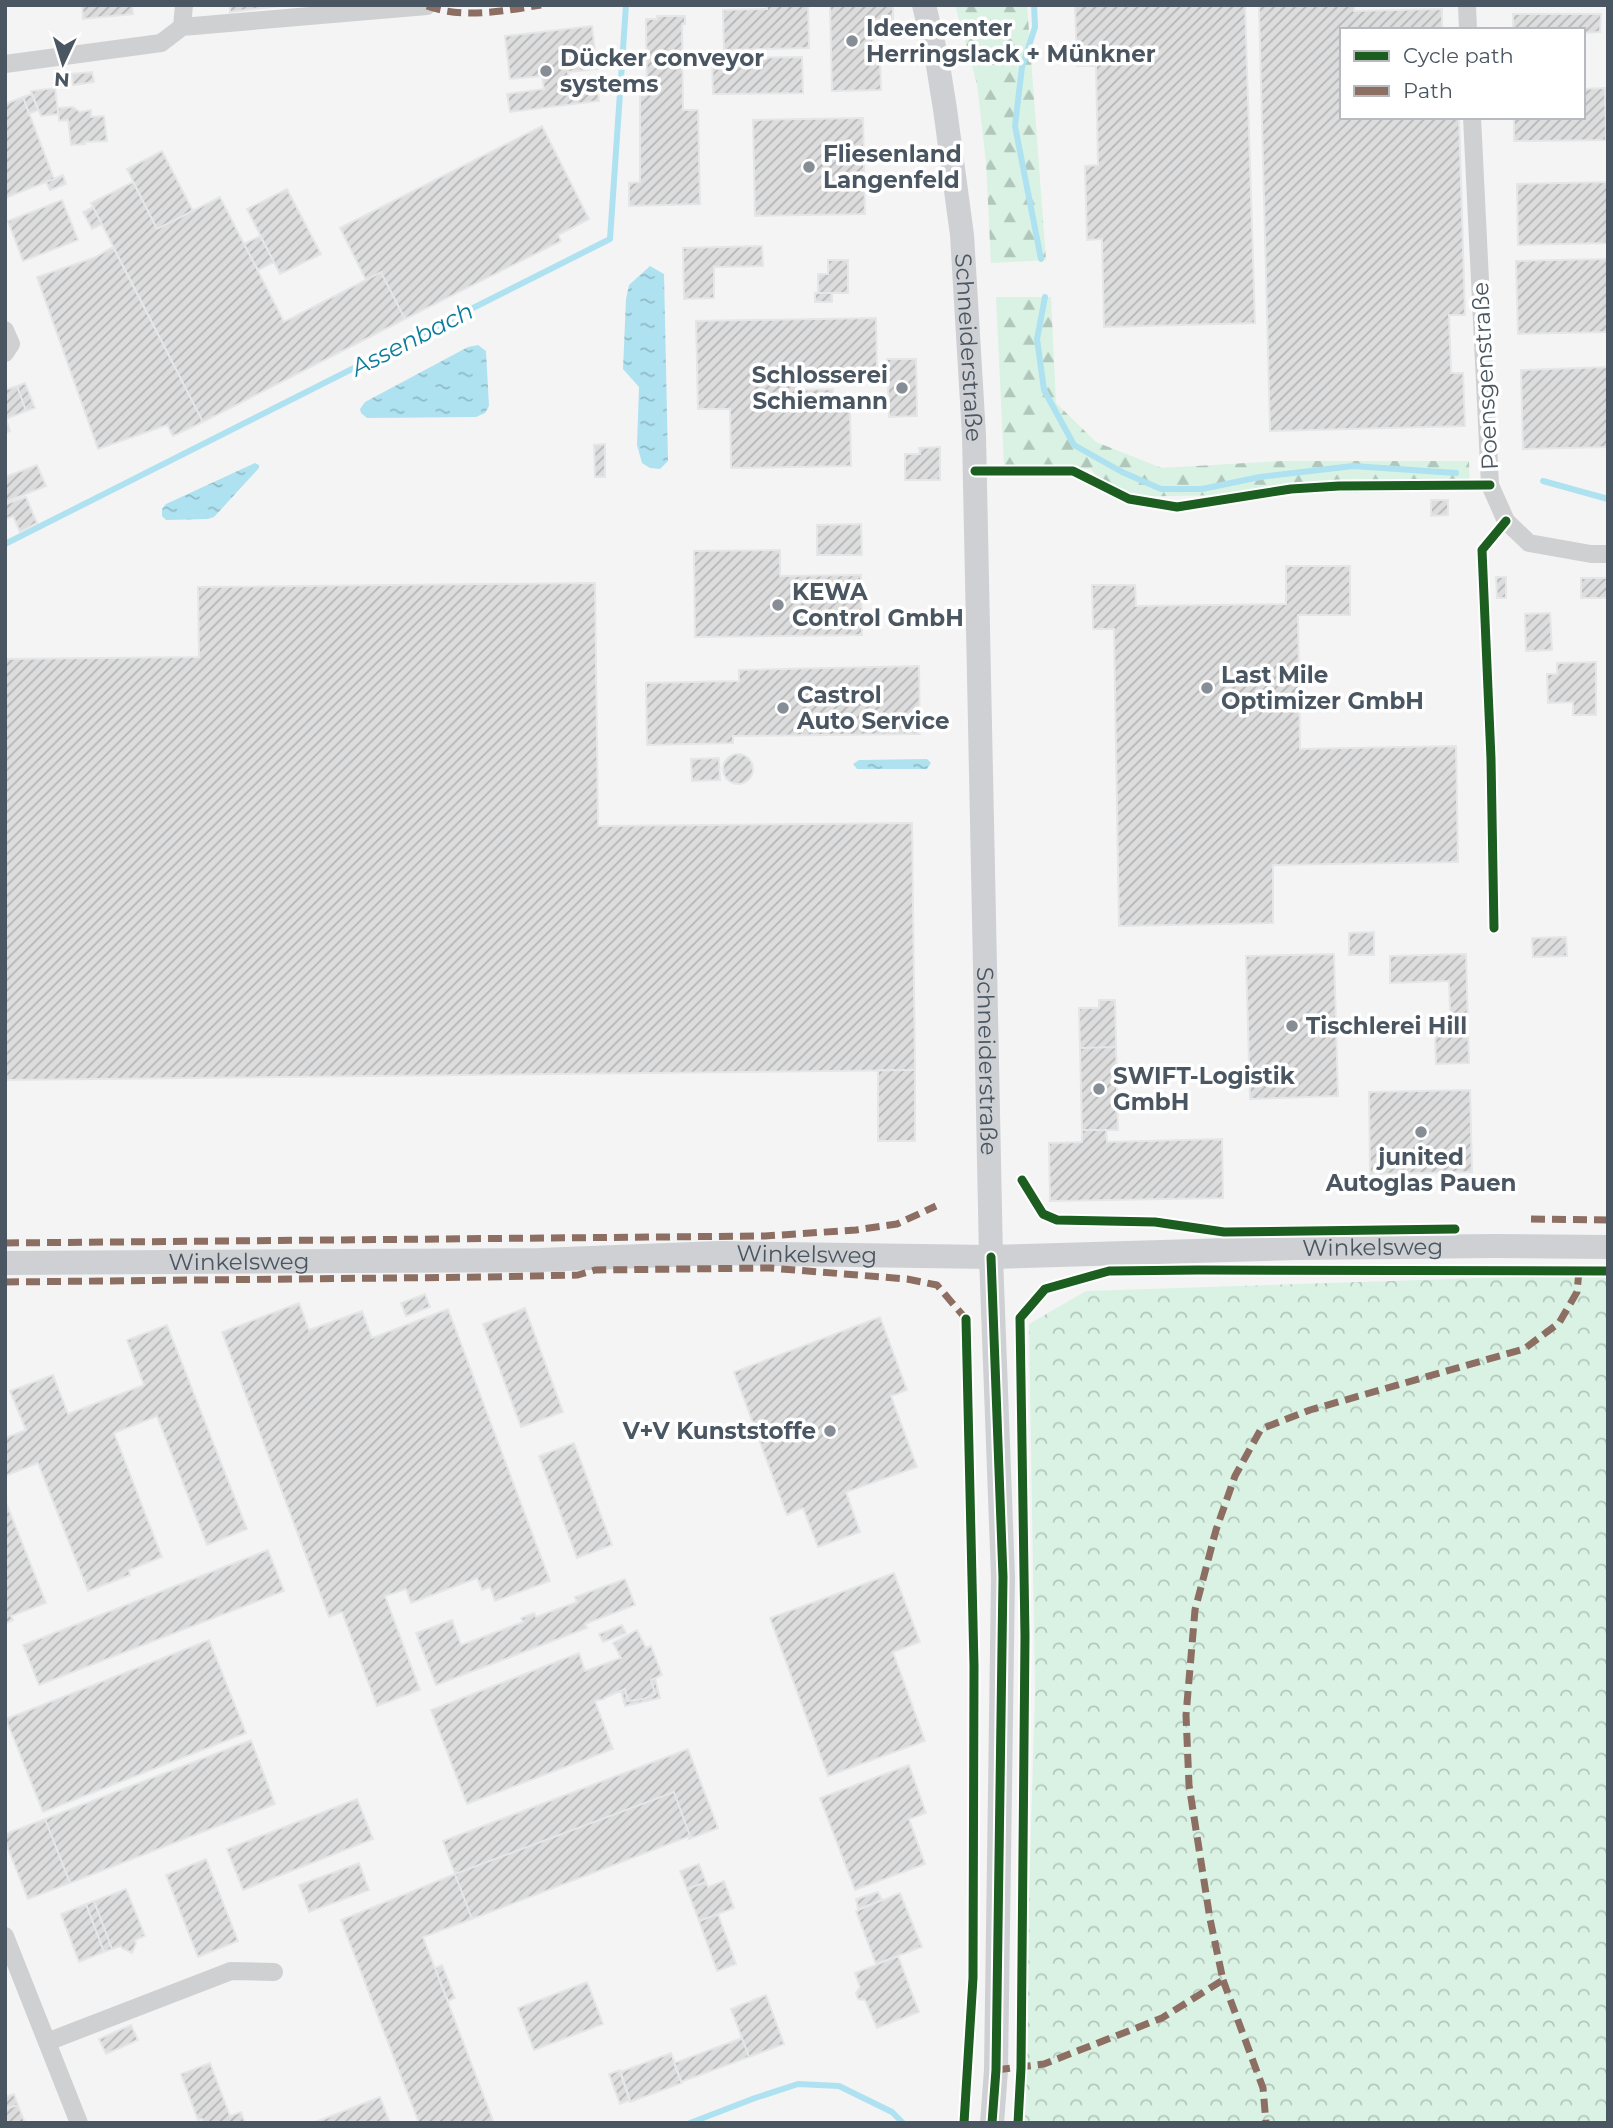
<svg xmlns="http://www.w3.org/2000/svg" width="1613" height="2128" font-family="Montserrat,sans-serif">
  <defs>
    <pattern id="forest-firs" width="22" height="20" patternUnits="userSpaceOnUse" patternTransform="scale(1.75)"><rect width="22" height="20" fill="#d9f2e3"/><path d="M5 1l3.5 6h-7zM16 11l3.5 6h-7z" fill="#b2c7bb"/></pattern>
    <pattern id="park-crowns" width="20" height="18" patternUnits="userSpaceOnUse" patternTransform="scale(1.75)"><rect width="20" height="18" fill="#d9f2e3"/><path d="M2 6a3 3 0 1 1 6 0M12 15a3 3 0 1 1 6 0" fill="none" stroke="#b2c7bb"/></pattern>
    <pattern id="water-ripples" width="26" height="14" patternUnits="userSpaceOnUse" patternTransform="scale(1.75)"><rect width="26" height="14" fill="#aee2f0"/><path d="M2 4q2-2 4 0t4 0M15 11q2-2 4 0t4 0" fill="none" stroke="#90bac6"/></pattern>
    <pattern id="building-hatch" width="6" height="6" patternUnits="userSpaceOnUse" patternTransform="scale(1.75)"><rect width="6" height="6" fill="#ddddde"/><path d="M-1 1l2-2M0 6l6-6M5 7l2-2" fill="none" stroke="#b5b6b7"/></pattern>
  </defs>
  <rect width="100%" height="100%" fill="#f4f4f4"/>
  <path fill="url(#forest-firs)" d="M955 5H1027L1046 260 991 263 986 162 977 84Z
    M996 297H1051L1056 403 1096 442 1162 468 1282 461H1469L1470 491 1112 497 1091 469 1004 465Z"/>
  <path fill="url(#park-crowns)" d="M1542 1276H1608V2123H1020L1024 2067 1035 1692 1029 1324 1086 1291Z"/>
  <path fill="url(#water-ripples)" d="M650 266 664 274 668 461 660 469 650 468 642 463 637 445 639 387 623 369 626 299 629 285Z
    M478 345 486 351 489 406 485 413 476 417 367 418 361 413 360 409 365 402 468 347Z
    M255 463 259 465V468L214 517 208 519 166 520 162 516V509L166 504Z
    M927 759 931 763 927 769H857L853 764 859 760Z"/>
  <g fill="none" stroke-linecap="round" stroke-linejoin="round">
    <path stroke="#aee2f0" stroke-width="6" d="M1034 5 1035 27 1022 67 1015 126 1041 259
      M1045 297 1037 339 1044 390 1074 445 1122 472 1161 489H1202L1260 477 1353 466 1456 473
      M1543 481 1608 499
      M5 544 610 239 626 5
      M690 2123 755 2098 798 2084 839 2086 892 2112 903 2123"/>
  </g>
  <path fill="url(#building-hatch)" stroke="#e5e6e7" stroke-width="2" d="M82 5H132L133 14 83 19Z
    M230 5H279V6L230 12Z
    M808 5 809 48 724 50 723 10 767 9V6Z
    M830 5H893V25H873V57H880L881 90 832 91Z
    M1075 5H1245L1255 323 1104 327 1102 239 1087 240 1085 166 1098 165 1096 66H1077Z
    M1259 5H1354V11L1442 9V30H1342V117H1459L1465 315H1449L1451 373H1463L1465 426 1270 431Z
    M1513 14H1601L1600 32 1584 33V70L1583 30H1513Z
    M657 16H685V24H682L683 110H698L700 204 629 206V183L640 182V95H647L646 19H657Z
    M592 26 597 69 568 72 570 87 597 84 599 101 510 112 507 94 544 89 542 76 510 79 505 36Z
    M802 57 803 93 713 94 712 58Z
    M92 72 94 82 73 85 72 74Z
    M55 88 58 114 41 116 31 91Z
    M1605 88 1606 140 1514 141V117H1583V89Z
    M32 94 38 110 29 114 23 97Z
    M23 97 54 179 5 198V104Z
    M73 107 80 112 91 110V117L104 116 107 141 84 142 85 144 71 145 68 120 59 121 58 108Z
    M863 118 865 214 755 216 753 120Z
    M542 126 589 219 558 235 561 241 405 319 381 272 366 280 340 228Z
    M162 151 193 211 157 229 127 169Z
    M63 175 66 184 50 190 46 182Z
    M133 182 157 229 220 197 284 322 381 272 405 319 203 422 91 203Z
    M1608 182V243L1518 245 1517 184Z
    M287 189 321 254 280 274 247 209Z
    M62 200 78 240 23 261 8 221Z
    M93 207 102 224 92 229 83 212Z
    M260 236 274 262 258 270 244 244Z
    M762 246 763 266 714 267V298L684 299 683 248Z
    M113 247 203 422 173 436 167 425 98 449 37 277 96 257Z
    M1608 259V332L1518 334 1516 261Z
    M828 260H848V293H818V274H828Z
    M815 293H832V302H815Z
    M876 318 877 371 796 372V390L833 389V410H850L851 466 731 468 730 409H698L696 321Z
    M887 359H916L917 416 889 417Z
    M1608 367V447L1523 449 1521 370Z
    M25 383 35 408 26 411 17 386Z
    M17 386 26 411 6 419 10 431 5 433V390Z
    M605 444V477H595L594 445Z
    M940 447V480H905V454H920L919 448Z
    M37 465 46 486 8 501V503L26 497 37 523 20 532 13 516 5 519V477Z
    M1431 500H1448V515L1431 516Z
    M861 524 862 555H817V525Z
    M780 550V576L861 575 862 635 695 637 694 551Z
    M1286 566H1350V615H1298L1300 749 1456 746 1458 862 1273 865V923L1119 926 1114 629H1093L1092 585H1135L1136 606 1286 604Z
    M1496 577H1506V598H1497Z
    M1581 578H1607V598H1581Z
    M595 583 598 826 912 823 915 1070 5 1080V659L199 657 198 587Z
    M1550 613 1552 650 1526 651 1525 614Z
    M1596 662V715H1573V702L1548 703 1547 674H1557V663Z
    M919 666 920 734 733 736V743L647 745 646 683 739 681V670Z
    M723 769a15 15 0 1 1 30 0a15 15 0 1 1-30 0Z
    M719 758 720 780 692 781 691 759Z
    M1374 932V955H1349V933Z
    M1566 937 1567 956 1533 957 1532 938Z
    M1334 954 1338 1096 1250 1099 1246 956Z
    M1466 954 1469 1063 1436 1064 1435 1034H1451L1449 981 1390 983V956Z
    M1099 1000H1115L1116 1047 1080 1048 1079 1008H1099Z
    M1116 1047 1118 1130H1082L1080 1048Z
    M878 1070H915V1141H878Z
    M1470 1090 1472 1172 1370 1174 1369 1092Z
    M1082 1130H1106L1107 1142 1222 1139 1223 1198 1050 1201 1049 1143 1082 1142Z
    M425 1294 430 1307 406 1316 401 1303Z
    M299 1303 309 1330 362 1311 372 1338 448 1309 550 1581 495 1601 490 1587 482 1590 477 1578 411 1603 406 1589 385 1596 420 1690 377 1706 342 1612 329 1617 222 1332Z
    M525 1308 563 1412 521 1427 483 1324Z
    M880 1317 907 1390 891 1396 917 1467 846 1492 860 1532 818 1547 803 1508 787 1515 734 1372Z
    M167 1325 247 1529 207 1545 157 1416 114 1433 162 1557 129 1570 130 1575 88 1591 38 1463 5 1476V1438L26 1430 10 1391 53 1375 68 1414 144 1385 127 1340Z
    M574 1443 612 1545 577 1558 539 1456Z
    M5 1500 46 1603 11 1616 13 1620 5 1624Z
    M268 1550 284 1591 39 1685 23 1645Z
    M894 1573 920 1642 893 1652 925 1741 828 1776 770 1618Z
    M625 1579 635 1605 585 1624 587 1628 436 1685 416 1633 452 1620 461 1645 523 1622 521 1618 534 1613 536 1617 577 1602 575 1597Z
    M622 1625 626 1633 603 1642 599 1634Z
    M637 1630 646 1648 651 1646 662 1675 651 1680 655 1694 644 1699 628 1701 625 1689 604 1698V1699L595 1701 613 1749 467 1804 431 1710 579 1653 585 1671 621 1658 613 1643Z
    M209 1640 246 1733 43 1812 6 1719Z
    M655 1678 660 1698 625 1706 621 1691 625 1689 628 1701 644 1699 655 1694 651 1680Z
    M251 1740 275 1804 70 1883 45 1819Z
    M688 1749 718 1828 689 1839 690 1836 674 1792 455 1874 443 1841Z
    M909 1765 926 1813 909 1819 925 1864 855 1890 820 1798Z
    M674 1792 690 1836 472 1919 455 1874Z
    M357 1799 373 1839 243 1890 227 1849Z
    M45 1819 70 1883 28 1899 5 1841V1834Z
    M206 1859 238 1941 198 1957 166 1875Z
    M359 1863 369 1890 309 1912 299 1885Z
    M699 1864 706 1882 687 1889 680 1871Z
    M455 1874 472 1919 423 1937 494 2123H419L341 1920Z
    M724 1881 734 1908 699 1921 687 1889 706 1882 708 1887Z
    M126 1889 145 1936 135 1940 136 1943 132 1953 122 1948 121 1946 112 1949 94 1901Z
    M878 1892 882 1900 858 1909 856 1899Z
    M900 1893 922 1947 876 1964 856 1911Z
    M94 1901 112 1949 104 1952 86 1904Z
    M86 1904 104 1952 79 1962 61 1914Z
    M718 1914 736 1964 717 1971 699 1921Z
    M898 1956 919 2012 877 2028 865 2000 858 1999 856 1993 860 1987 855 1973Z
    M442 1965 455 1998 448 2001 435 1968Z
    M587 1982 603 2024 534 2050 518 2008Z
    M766 1995 784 2044 749 2057 731 2009Z
    M131 2025 138 2040 106 2054 99 2039Z
    M742 2038 749 2057 681 2082 674 2063Z
    M671 2053 682 2083 630 2102 620 2072Z
    M210 2063 230 2116 241 2112 245 2123H204L202 2119 198 2120 181 2074Z
    M620 2070 630 2100 620 2104 609 2074Z
    M14 2094 18 2105 5 2109V2097Z
    M380 2097 390 2123H313Z
    M18 2105 25 2123H5V2109Z"/>
  <g fill="none" stroke-linecap="round" stroke-linejoin="round">
    <path stroke="#ced0d2" stroke-width="18" d="M1467 5 1468 30
      M182 27 427 6
      M5 64 161 43 182 27 184 5
      M1472 117 1490 485 1506 521 1529 543 1591 554H1608
      M5 330 11 344 5 353
      M5 1936 79 2123
      M47 2042 231 1971 274 1972"/>
    <g stroke="#ced0d4" stroke-width="24">
      <path id="s1" d="M924 5 937 59 945 109 962 235 974 435 991 1257 1003 1577 996 2070 992 2123"/>
      <path id="s2" d="M5 1263 540 1260 719 1253 991 1257 1296 1248 1495 1246 1608 1247"/>
    </g>
    <path stroke="#8d6e63" stroke-width="7" stroke-dasharray="14 7" stroke-linecap="butt" d="M427 6C462 19 504 11 541 5
      M1531 1219 1608 1220
      M5 1243 765 1236 856 1230 897 1224 936 1206
      M5 1282 485 1277 578 1275 595 1270 770 1268 907 1279 937 1285 966 1319V1325
      M1223 1980 1263 2088 1266 2123
      M996 2070 1044 2064 1162 2018 1223 1980 1210 1919 1189 1785 1186 1715 1195 1610 1216 1530 1235 1476 1261 1429 1310 1410 1524 1349 1559 1323 1577 1292 1579 1271"/>
    <defs>
      <path id="cycleway" d="M975 471H1073L1129 499 1177 507 1291 489 1339 486 1490 485
        M1494 928 1491 759 1482 550 1506 521
        M1022 1180 1043 1214 1057 1220 1155 1222 1224 1232 1455 1229
        M991 1257 1003 1577 996 2070 992 2123
        M964 2123 973 1978 974 1666 966 1319
        M1018 2123 1021 2068 1025 1636 1020 1318 1045 1289 1109 1271 1198 1270 1608 1271"/>
    </defs>
    <use href="#cycleway" stroke="#fff" stroke-width="13"/>
    <use href="#cycleway" stroke="#1b5e20" stroke-width="9"/>
  </g>
  <g fill="#868d94" stroke="#fff" stroke-width="2.5">
    <circle cx="852" cy="41" r="7"/>
    <circle cx="546" cy="71" r="7"/>
    <circle cx="809" cy="167" r="7"/>
    <circle cx="902" cy="388" r="7"/>
    <circle cx="778" cy="605" r="7"/>
    <circle cx="1207" cy="688" r="7"/>
    <circle cx="783" cy="708" r="7"/>
    <circle cx="1292" cy="1026" r="7"/>
    <circle cx="1099" cy="1089" r="7"/>
    <circle cx="1421" cy="1132" r="7"/>
    <circle cx="830" cy="1431" r="7"/>
  </g>
  <g text-anchor="middle" dominant-baseline="central" stroke-width="7" stroke-linejoin="round" paint-order="stroke">
    <g font-size="23" font-weight="bold" fill="#4a5661" stroke="#fff" text-anchor="start">
      <text x="866" y="28">Ideencenter<tspan x="866" dy="26">Herringslack + Münkner</tspan></text>
      <text x="560" y="58">Dücker conveyor<tspan x="560" dy="26">systems</tspan></text>
      <text x="823" y="154">Fliesenland<tspan x="823" dy="26">Langenfeld</tspan></text>
      <text x="888" y="375" text-anchor="end">Schlosserei<tspan x="888" dy="26">Schiemann</tspan></text>
      <text x="792" y="592">KEWA<tspan x="792" dy="26">Control GmbH</tspan></text>
      <text x="1221" y="675">Last Mile<tspan x="1221" dy="26">Optimizer GmbH</tspan></text>
      <text x="797" y="695">Castrol<tspan x="797" dy="26">Auto Service</tspan></text>
      <text x="1306" y="1026">Tischlerei Hill</text>
      <text x="1113" y="1076">SWIFT-Logistik<tspan x="1113" dy="26">GmbH</tspan></text>
      <text x="1421" y="1157" text-anchor="middle">junited<tspan x="1421" dy="26">Autoglas Pauen</tspan></text>
      <text x="816" y="1431" text-anchor="end">V+V Kunststoffe</text>
    </g>
    <g font-size="23" fill="#4a5661" stroke="#fff">
      <text stroke="none"><textPath href="#s1" startOffset="346">Schneiderstraße</textPath></text>
      <text transform="translate(1485 376) rotate(-93)">Poensgenstraße</text>
      <text stroke="none"><textPath href="#s1" startOffset="1060">Schneiderstraße</textPath></text>
      <text stroke="none"><textPath href="#s2" startOffset="1368">Winkelsweg</textPath></text>
      <text stroke="none"><textPath href="#s2" startOffset="802">Winkelsweg</textPath></text>
      <text stroke="none"><textPath href="#s2" startOffset="234">Winkelsweg</textPath></text>
    </g>
    <g font-size="24" font-style="italic" fill="#0c7c9b" stroke="#fff">
      <text transform="translate(412 339) rotate(-27)">Assenbach</text>
    </g>
  </g>
  <rect width="1613" height="2128" fill="none" stroke="#4a5661" stroke-width="14"/>
  <rect x="1340" y="28" width="245" height="91" fill="#ffffff" stroke="#b7bbc0" stroke-width="2"/>
  <rect x="1354" y="51" width="35" height="10" fill="#1b5e20" stroke="#b7bbc0" stroke-width="2"/>
  <text x="1403" y="63" font-size="21" fill="#4a5661">Cycle path</text>
  <rect x="1354" y="86" width="35" height="10" fill="#8d6e63" stroke="#b7bbc0" stroke-width="2"/>
  <text x="1403" y="98" font-size="21" fill="#4a5661">Path</text>
  <g transform="translate(63 63) rotate(184)" stroke="#ffffff" stroke-width="5" paint-order="stroke">
  <path d="M0-5L12 26L0 18L-12 26Z" fill="#4a5661"/>
  <text y="-10" font-size="19" font-weight="bold" text-anchor="middle" fill="#4a5661">N</text>
  </g>
</svg>
